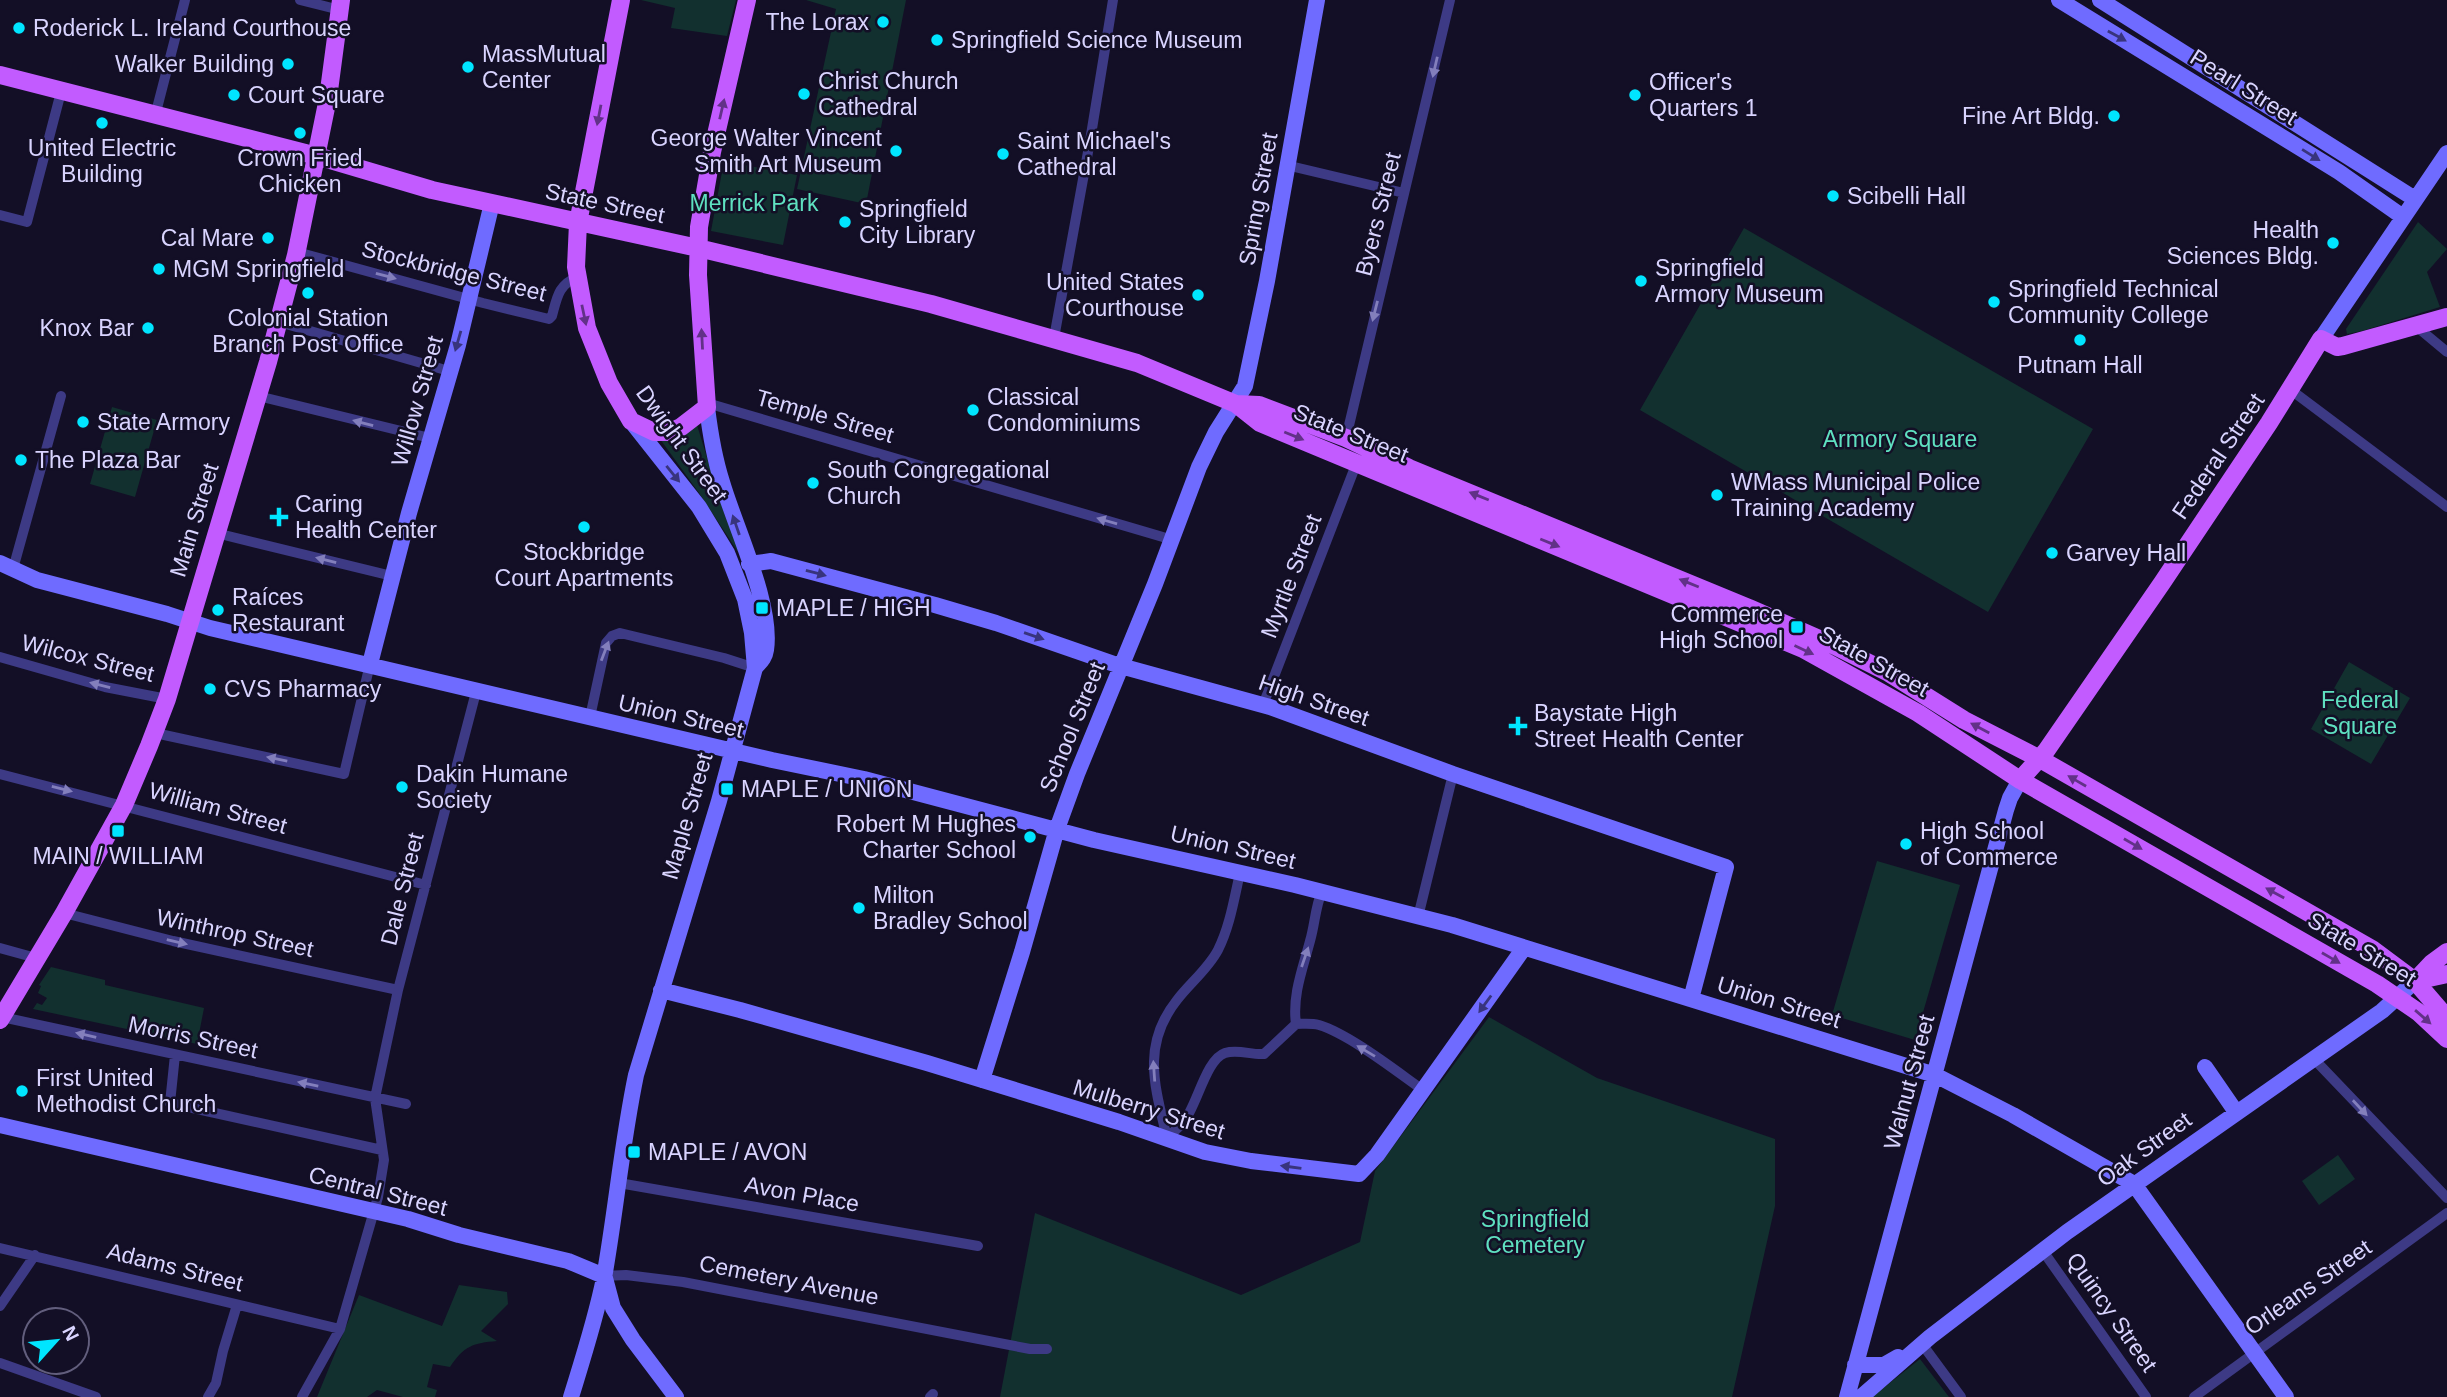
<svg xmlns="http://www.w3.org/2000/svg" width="2447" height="1397" font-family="Helvetica,sans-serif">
  <rect width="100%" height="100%" fill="#130f26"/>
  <path fill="#12302f" d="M641 0H736L727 36 671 28 675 8Z
    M806 0H906L866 204 797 189 836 9Z
    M724 161 797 175 783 245 711 231Z
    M2418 222 2447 249 2427 272 2440 307 2362 331 2347 334 2346 329Z
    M1744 228 2093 429 1988 612 1640 410Z
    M112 407 157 420 135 497 90 484Z
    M697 425 725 516 739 549 738 552 699 493 660 439Z
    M2349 662 2410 698 2371 764 2311 729Z
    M1877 861 1960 885 1915 1040 1832 1015Z
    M51 967 105 980V985L204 1008 197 1044 33 1009 37 1003 42 1005 47 998 38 993 41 986 39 985Z
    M1489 1017 1597 1078 1775 1139V1206L1732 1397H1000L1035 1213 1241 1295 1360 1242 1375 1171Z
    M2338 1155 2355 1179 2319 1205 2302 1181Z
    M459 1285 507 1292 508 1304 481 1331 497 1341C473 1343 464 1346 450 1367L433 1364 427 1387 437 1390 435 1397H403L377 1390 367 1397H317L359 1295 442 1326Z
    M1920 1359 1949 1397H1872Z"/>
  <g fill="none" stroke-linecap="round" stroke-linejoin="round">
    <path stroke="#3d3a85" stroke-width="10" d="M300 0 340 10
      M155 116 185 0
      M1286 165 1404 193
      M0 215 27 222 61 92
      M297 252 483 303 549 319 552 316C557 298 558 285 577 277
      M279 322 449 371
      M2417 327 2447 352
      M1054 338 1090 141 1113 0
      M2291 390 2447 507
      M258 396 430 438
      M707 403 1173 540
      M1346 438 1450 0
      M216 533 392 576
      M13 569 61 396
      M0 657 105 687 167 699
      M1263 705 1357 462
      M590 717 606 643 612 636 620 633 724 658 755 668
      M155 733 344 774 370 664
      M0 774 426 885
      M64 913 173 941 398 990
      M1418 917 1453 774
      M0 948 36 958
      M2 1017 406 1104
      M1296 1024C1292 995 1303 968 1310 941 1315 924 1315 908 1322 891
      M175 1055 170 1103 382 1150
      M2313 1058 2447 1198
      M1167 1138C1172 1133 1178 1128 1183 1123 1197 1106 1206 1059 1225 1053 1238 1049 1251 1055 1264 1054L1296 1024C1304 1024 1311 1023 1319 1025 1349 1034 1396 1071 1423 1090
      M1167 1138C1155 1087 1141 1045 1177 1000 1190 983 1208 969 1218 950 1230 926 1234 899 1240 873
      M619 1183 978 1246
      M0 1248 340 1329
      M2043 1251 2146 1397
      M604 1276 626 1275 683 1282 1030 1349H1047
      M0 1306 35 1255
      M1922 1344 1961 1397
      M0 1363 96 1397
      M208 1397 216 1383 223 1351 237 1305
      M302 1397 340 1329 378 1197 384 1160 375 1098 398 990 476 692
      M930 1397 933 1394
      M2194 1397 2447 1213"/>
    <path stroke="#6f6bff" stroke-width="16" d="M2059 0 2339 172 2403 217
      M2100 0 2415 199
      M2321 339 2447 153
      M707 407C710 432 714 457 722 482 735 527 773 604 766 650 765 658 760 662 755 668
      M0 563 37 580 167 614 210 628 772 760 864 779 1094 840 1295 885 1452 925 1935 1075 2013 1115 2134 1184 2286 1397
      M749 564 771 561 935 605 996 623 1117 665 1270 707 1453 774 1726 867 1691 999
      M370 664 409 513 458 345 492 203
      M661 990 740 1010 927 1063 1119 1122 1205 1152 1251 1161 1359 1174 1377 1155 1524 948
      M2205 1067 2236 1112
      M982 1080 1022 952 1057 829 1077 774 1155 584 1199 467 1216 432 1245 386 1267 281 1317 0
      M0 1125 408 1219 459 1235 568 1261 604 1276
      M605 1278 613 1308 633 1340 676 1397
      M1855 1365H1884L1898 1357
      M571 1397C583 1358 596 1318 604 1278 616 1210 622 1142 636 1075L719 801 755 668 752 633 745 599 727 553 699 507 631 421
      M1847 1397 2006 810 2010 798 2020 780
      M1861 1397 1930 1337 2067 1232 2382 1011 2415 981"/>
    <path stroke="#c25bff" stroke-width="18" d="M621 0 578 223 576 267 587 328 609 383 631 421 654 432H670L681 427 707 407 698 275 699 227 712 152 747 0
      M0 75 317 156 432 190 698 248 931 304 1137 363 1236 404 1260 423 1803 649 1918 713 2020 780 2377 984 2418 1012 2447 1039
      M1236 404 1259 405 1346 438 1409 468 1749 608 1835 646 1889 673 1964 720 2040 759 2372 949 2415 981 2447 1018
      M2020 780 2046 751 2162 583 2269 423 2321 339 2337 347 2343 346 2447 317
      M2415 981 2432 963 2447 952
      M2415 981 2447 974
      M0 1020 64 913 124 805 149 746 167 699 268 362 296 255 328 98 341 0"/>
  </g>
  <defs><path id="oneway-solid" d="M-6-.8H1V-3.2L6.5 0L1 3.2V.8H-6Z" transform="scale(1.75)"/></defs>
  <g fill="#38347d">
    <use href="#oneway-solid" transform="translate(2117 36) rotate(29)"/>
    <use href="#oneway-solid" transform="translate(2311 155) rotate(32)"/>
    <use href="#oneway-solid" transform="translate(458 341) rotate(106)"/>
    <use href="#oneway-solid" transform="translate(673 474) rotate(51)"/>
    <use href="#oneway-solid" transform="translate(736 525) rotate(-109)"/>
    <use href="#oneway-solid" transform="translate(816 573) rotate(15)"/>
    <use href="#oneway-solid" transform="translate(1034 636) rotate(19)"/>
    <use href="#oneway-solid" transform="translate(1485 1004) rotate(126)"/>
    <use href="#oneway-solid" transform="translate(1291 1167) rotate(-172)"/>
  </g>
  <g fill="#837fbc">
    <use href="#oneway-solid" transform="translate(1435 67) rotate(103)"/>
    <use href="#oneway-solid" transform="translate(386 276) rotate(15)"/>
    <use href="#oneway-solid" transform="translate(1375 311) rotate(104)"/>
    <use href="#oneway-solid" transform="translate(363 423) rotate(-165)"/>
    <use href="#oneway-solid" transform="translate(1107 521) rotate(-164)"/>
    <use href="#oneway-solid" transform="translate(326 560) rotate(-166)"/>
    <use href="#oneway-solid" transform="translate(605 651) rotate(-69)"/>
    <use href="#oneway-solid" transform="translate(100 685) rotate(-166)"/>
    <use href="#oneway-solid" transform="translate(277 759) rotate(-168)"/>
    <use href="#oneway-solid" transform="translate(62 789) rotate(14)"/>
    <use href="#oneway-solid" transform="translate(177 942) rotate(13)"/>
    <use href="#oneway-solid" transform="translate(1305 957) rotate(-71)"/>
    <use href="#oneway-solid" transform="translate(86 1035) rotate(-167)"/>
    <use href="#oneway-solid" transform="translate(1366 1051) rotate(-149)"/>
    <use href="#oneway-solid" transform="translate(1154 1071) rotate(-94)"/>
    <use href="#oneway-solid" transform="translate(308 1084) rotate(-168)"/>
    <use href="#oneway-solid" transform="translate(2360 1108) rotate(47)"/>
  </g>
  <g fill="#623188">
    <use href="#oneway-solid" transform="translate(722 109) rotate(-77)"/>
    <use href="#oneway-solid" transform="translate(599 115) rotate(101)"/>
    <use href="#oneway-solid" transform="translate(584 315) rotate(78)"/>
    <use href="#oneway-solid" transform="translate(702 339) rotate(-93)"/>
    <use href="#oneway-solid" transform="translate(1294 436) rotate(22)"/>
    <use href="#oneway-solid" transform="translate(1479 496) rotate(-158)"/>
    <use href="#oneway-solid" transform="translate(1550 543) rotate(22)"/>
    <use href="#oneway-solid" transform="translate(1689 583) rotate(-158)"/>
    <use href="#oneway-solid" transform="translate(1804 650) rotate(25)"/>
    <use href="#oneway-solid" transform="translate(1980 728) rotate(-152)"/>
    <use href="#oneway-solid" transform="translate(2077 781) rotate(-150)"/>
    <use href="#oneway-solid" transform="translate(2133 844) rotate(30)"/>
    <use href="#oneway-solid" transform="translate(2275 893) rotate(-151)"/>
    <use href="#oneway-solid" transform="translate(2331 958) rotate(30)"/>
    <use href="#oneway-solid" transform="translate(2423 1017) rotate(41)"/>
  </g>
  <g fill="#00e5ff" stroke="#130f26" stroke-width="2.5">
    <circle cx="883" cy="22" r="7"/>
    <circle cx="19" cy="28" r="7"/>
    <circle cx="937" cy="40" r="7"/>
    <circle cx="288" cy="64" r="7"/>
    <circle cx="468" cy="67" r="7"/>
    <circle cx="804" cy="94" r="7"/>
    <circle cx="234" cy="95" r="7"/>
    <circle cx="1635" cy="95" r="7"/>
    <circle cx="2114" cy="116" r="7"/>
    <circle cx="102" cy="123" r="7"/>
    <circle cx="300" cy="133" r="7"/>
    <circle cx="896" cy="151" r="7"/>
    <circle cx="1003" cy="154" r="7"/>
    <circle cx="1833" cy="196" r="7"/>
    <circle cx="845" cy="222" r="7"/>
    <circle cx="268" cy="238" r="7"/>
    <circle cx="2333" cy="243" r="7"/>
    <circle cx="159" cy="269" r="7"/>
    <circle cx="1641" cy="281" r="7"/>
    <circle cx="308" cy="293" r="7"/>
    <circle cx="1198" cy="295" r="7"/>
    <circle cx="1994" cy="302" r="7"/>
    <circle cx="148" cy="328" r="7"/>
    <circle cx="2080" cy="340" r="7"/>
    <circle cx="973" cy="410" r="7"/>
    <circle cx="83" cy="422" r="7"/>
    <circle cx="21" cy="460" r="7"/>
    <circle cx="813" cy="483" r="7"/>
    <circle cx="1717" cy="495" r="7"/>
    <path d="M275.5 506.5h7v7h7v7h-7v7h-7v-7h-7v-7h7z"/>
    <circle cx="584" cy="527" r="7"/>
    <circle cx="2052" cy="553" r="7"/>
    <rect x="755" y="601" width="14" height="14" rx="3.5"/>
    <circle cx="218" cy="610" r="7"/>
    <rect x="1790" y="620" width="14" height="14" rx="3.5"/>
    <circle cx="210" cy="689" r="7"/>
    <path d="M1514.5 715.5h7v7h7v7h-7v7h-7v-7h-7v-7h7z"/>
    <circle cx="402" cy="787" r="7"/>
    <rect x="720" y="782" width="14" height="14" rx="3.5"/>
    <rect x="111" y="824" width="14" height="14" rx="3.5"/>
    <circle cx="1030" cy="837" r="7"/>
    <circle cx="1906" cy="844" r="7"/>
    <circle cx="859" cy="908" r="7"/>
    <circle cx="22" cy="1091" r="7"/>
    <rect x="627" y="1145" width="14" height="14" rx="3.5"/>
  </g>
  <g text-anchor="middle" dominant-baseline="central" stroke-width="5" stroke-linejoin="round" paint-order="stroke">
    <g font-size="23" fill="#d9d4ff" stroke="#130f26" text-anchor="start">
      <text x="869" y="22" text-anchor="end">The Lorax</text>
      <text x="33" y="28">Roderick L. Ireland Courthouse</text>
      <text x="951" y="40">Springfield Science Museum</text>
      <text x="482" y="54">MassMutual<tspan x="482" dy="26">Center</tspan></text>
      <text x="274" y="64" text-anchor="end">Walker Building</text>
      <text x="818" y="81">Christ Church<tspan x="818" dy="26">Cathedral</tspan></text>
      <text x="1649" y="82">Officer's<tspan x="1649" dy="26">Quarters 1</tspan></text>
      <text x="248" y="95">Court Square</text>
      <text x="2100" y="116" text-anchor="end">Fine Art Bldg.</text>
      <text x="882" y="138" text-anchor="end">George Walter Vincent<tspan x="882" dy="26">Smith Art Museum</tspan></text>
      <text x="1017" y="141">Saint Michael's<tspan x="1017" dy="26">Cathedral</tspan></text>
      <text x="102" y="148" text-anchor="middle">United Electric<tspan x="102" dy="26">Building</tspan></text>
      <text x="300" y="158" text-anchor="middle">Crown Fried<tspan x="300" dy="26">Chicken</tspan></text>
      <text x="1847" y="196">Scibelli Hall</text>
      <text x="859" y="209">Springfield<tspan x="859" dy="26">City Library</tspan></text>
      <text x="2319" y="230" text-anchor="end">Health<tspan x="2319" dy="26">Sciences Bldg.</tspan></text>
      <text x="254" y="238" text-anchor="end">Cal Mare</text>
      <text x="1655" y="268">Springfield<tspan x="1655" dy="26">Armory Museum</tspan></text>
      <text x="173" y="269">MGM Springfield</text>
      <text x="1184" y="282" text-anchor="end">United States<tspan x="1184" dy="26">Courthouse</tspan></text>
      <text x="2008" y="289">Springfield Technical<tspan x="2008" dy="26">Community College</tspan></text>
      <text x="308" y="318" text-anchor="middle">Colonial Station<tspan x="308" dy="26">Branch Post Office</tspan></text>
      <text x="134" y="328" text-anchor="end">Knox Bar</text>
      <text x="2080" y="365" text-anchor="middle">Putnam Hall</text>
      <text x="987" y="397">Classical<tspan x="987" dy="26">Condominiums</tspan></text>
      <text x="97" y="422">State Armory</text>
      <text x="35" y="460">The Plaza Bar</text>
      <text x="827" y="470">South Congregational<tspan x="827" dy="26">Church</tspan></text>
      <text x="1731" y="482">WMass Municipal Police<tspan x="1731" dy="26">Training Academy</tspan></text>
      <text x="295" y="504">Caring<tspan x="295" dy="26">Health Center</tspan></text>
      <text x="584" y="552" text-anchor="middle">Stockbridge<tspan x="584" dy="26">Court Apartments</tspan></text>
      <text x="2066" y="553">Garvey Hall</text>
      <text x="232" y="597">Raíces<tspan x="232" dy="26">Restaurant</tspan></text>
      <text x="776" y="608">MAPLE / HIGH</text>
      <text x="1783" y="614" text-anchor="end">Commerce<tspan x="1783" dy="26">High School</tspan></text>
      <text x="224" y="689">CVS Pharmacy</text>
      <text x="1534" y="713">Baystate High<tspan x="1534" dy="26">Street Health Center</tspan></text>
      <text x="416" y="774">Dakin Humane<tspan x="416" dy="26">Society</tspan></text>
      <text x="741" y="789">MAPLE / UNION</text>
      <text x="1016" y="824" text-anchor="end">Robert M Hughes<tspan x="1016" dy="26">Charter School</tspan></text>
      <text x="1920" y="831">High School<tspan x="1920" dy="26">of Commerce</tspan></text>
      <text x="118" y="856" text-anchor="middle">MAIN / WILLIAM</text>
      <text x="873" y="895">Milton<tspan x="873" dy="26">Bradley School</tspan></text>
      <text x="36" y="1078">First United<tspan x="36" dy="26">Methodist Church</tspan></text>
      <text x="648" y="1152">MAPLE / AVON</text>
    </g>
    <g font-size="23" fill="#d9d4ff" stroke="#130f26">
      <text transform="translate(2244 87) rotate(32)">Pearl Street</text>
      <text transform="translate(1258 199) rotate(-80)">Spring Street</text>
      <text transform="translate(605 203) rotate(12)">State Street</text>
      <text transform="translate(1378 214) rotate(-76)">Byers Street</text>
      <text transform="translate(454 271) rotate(14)">Stockbridge Street</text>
      <text transform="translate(417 401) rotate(-74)">Willow Street</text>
      <text transform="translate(825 416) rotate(16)">Temple Street</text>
      <text transform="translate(1351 433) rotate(22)">State Street</text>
      <text transform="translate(682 444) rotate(54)">Dwight Street</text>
      <text transform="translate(2218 456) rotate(-56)">Federal Street</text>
      <text transform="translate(194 520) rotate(-73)">Main Street</text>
      <text transform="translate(1291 576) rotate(-69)">Myrtle Street</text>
      <text transform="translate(88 658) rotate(14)">Wilcox Street</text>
      <text transform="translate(1874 661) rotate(29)">State Street</text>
      <text transform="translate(1314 700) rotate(19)">High Street</text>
      <text transform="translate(681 716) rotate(13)">Union Street</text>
      <text transform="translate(1072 727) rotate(-68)">School Street</text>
      <text transform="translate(218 808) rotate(15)">William Street</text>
      <text transform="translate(687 816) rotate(-74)">Maple Street</text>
      <text transform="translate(1233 847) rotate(13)">Union Street</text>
      <text transform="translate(402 889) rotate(-76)">Dale Street</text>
      <text transform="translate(235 933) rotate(12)">Winthrop Street</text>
      <text transform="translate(2362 949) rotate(31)">State Street</text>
      <text transform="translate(1779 1002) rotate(17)">Union Street</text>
      <text transform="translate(193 1037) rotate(12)">Morris Street</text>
      <text transform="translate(1909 1082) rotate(-75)">Walnut Street</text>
      <text transform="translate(1149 1109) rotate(17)">Mulberry Street</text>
      <text transform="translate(2144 1149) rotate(-36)">Oak Street</text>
      <text transform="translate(378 1191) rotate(14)">Central Street</text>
      <text transform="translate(802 1194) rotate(10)">Avon Place</text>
      <text transform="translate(175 1267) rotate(14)">Adams Street</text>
      <text transform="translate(789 1280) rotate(11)">Cemetery Avenue</text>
      <text transform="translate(2308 1287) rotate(-35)">Orleans Street</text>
      <text transform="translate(2112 1312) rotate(55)">Quincy Street</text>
    </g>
    <g font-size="23" fill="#5fe0c0" stroke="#130f26">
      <text x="754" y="203">Merrick Park</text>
      <text x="1900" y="439">Armory Square</text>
      <text x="2360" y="700">Federal<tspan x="2360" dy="26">Square</tspan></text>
      <text x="1535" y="1219">Springfield<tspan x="1535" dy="26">Cemetery</tspan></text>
    </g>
  </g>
  <g transform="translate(56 1341) rotate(63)"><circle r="33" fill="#130f26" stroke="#625e7d" stroke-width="2"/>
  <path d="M0-5L12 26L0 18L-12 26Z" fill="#00e5ff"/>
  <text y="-10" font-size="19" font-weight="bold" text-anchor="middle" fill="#d9d4ff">N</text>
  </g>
</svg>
